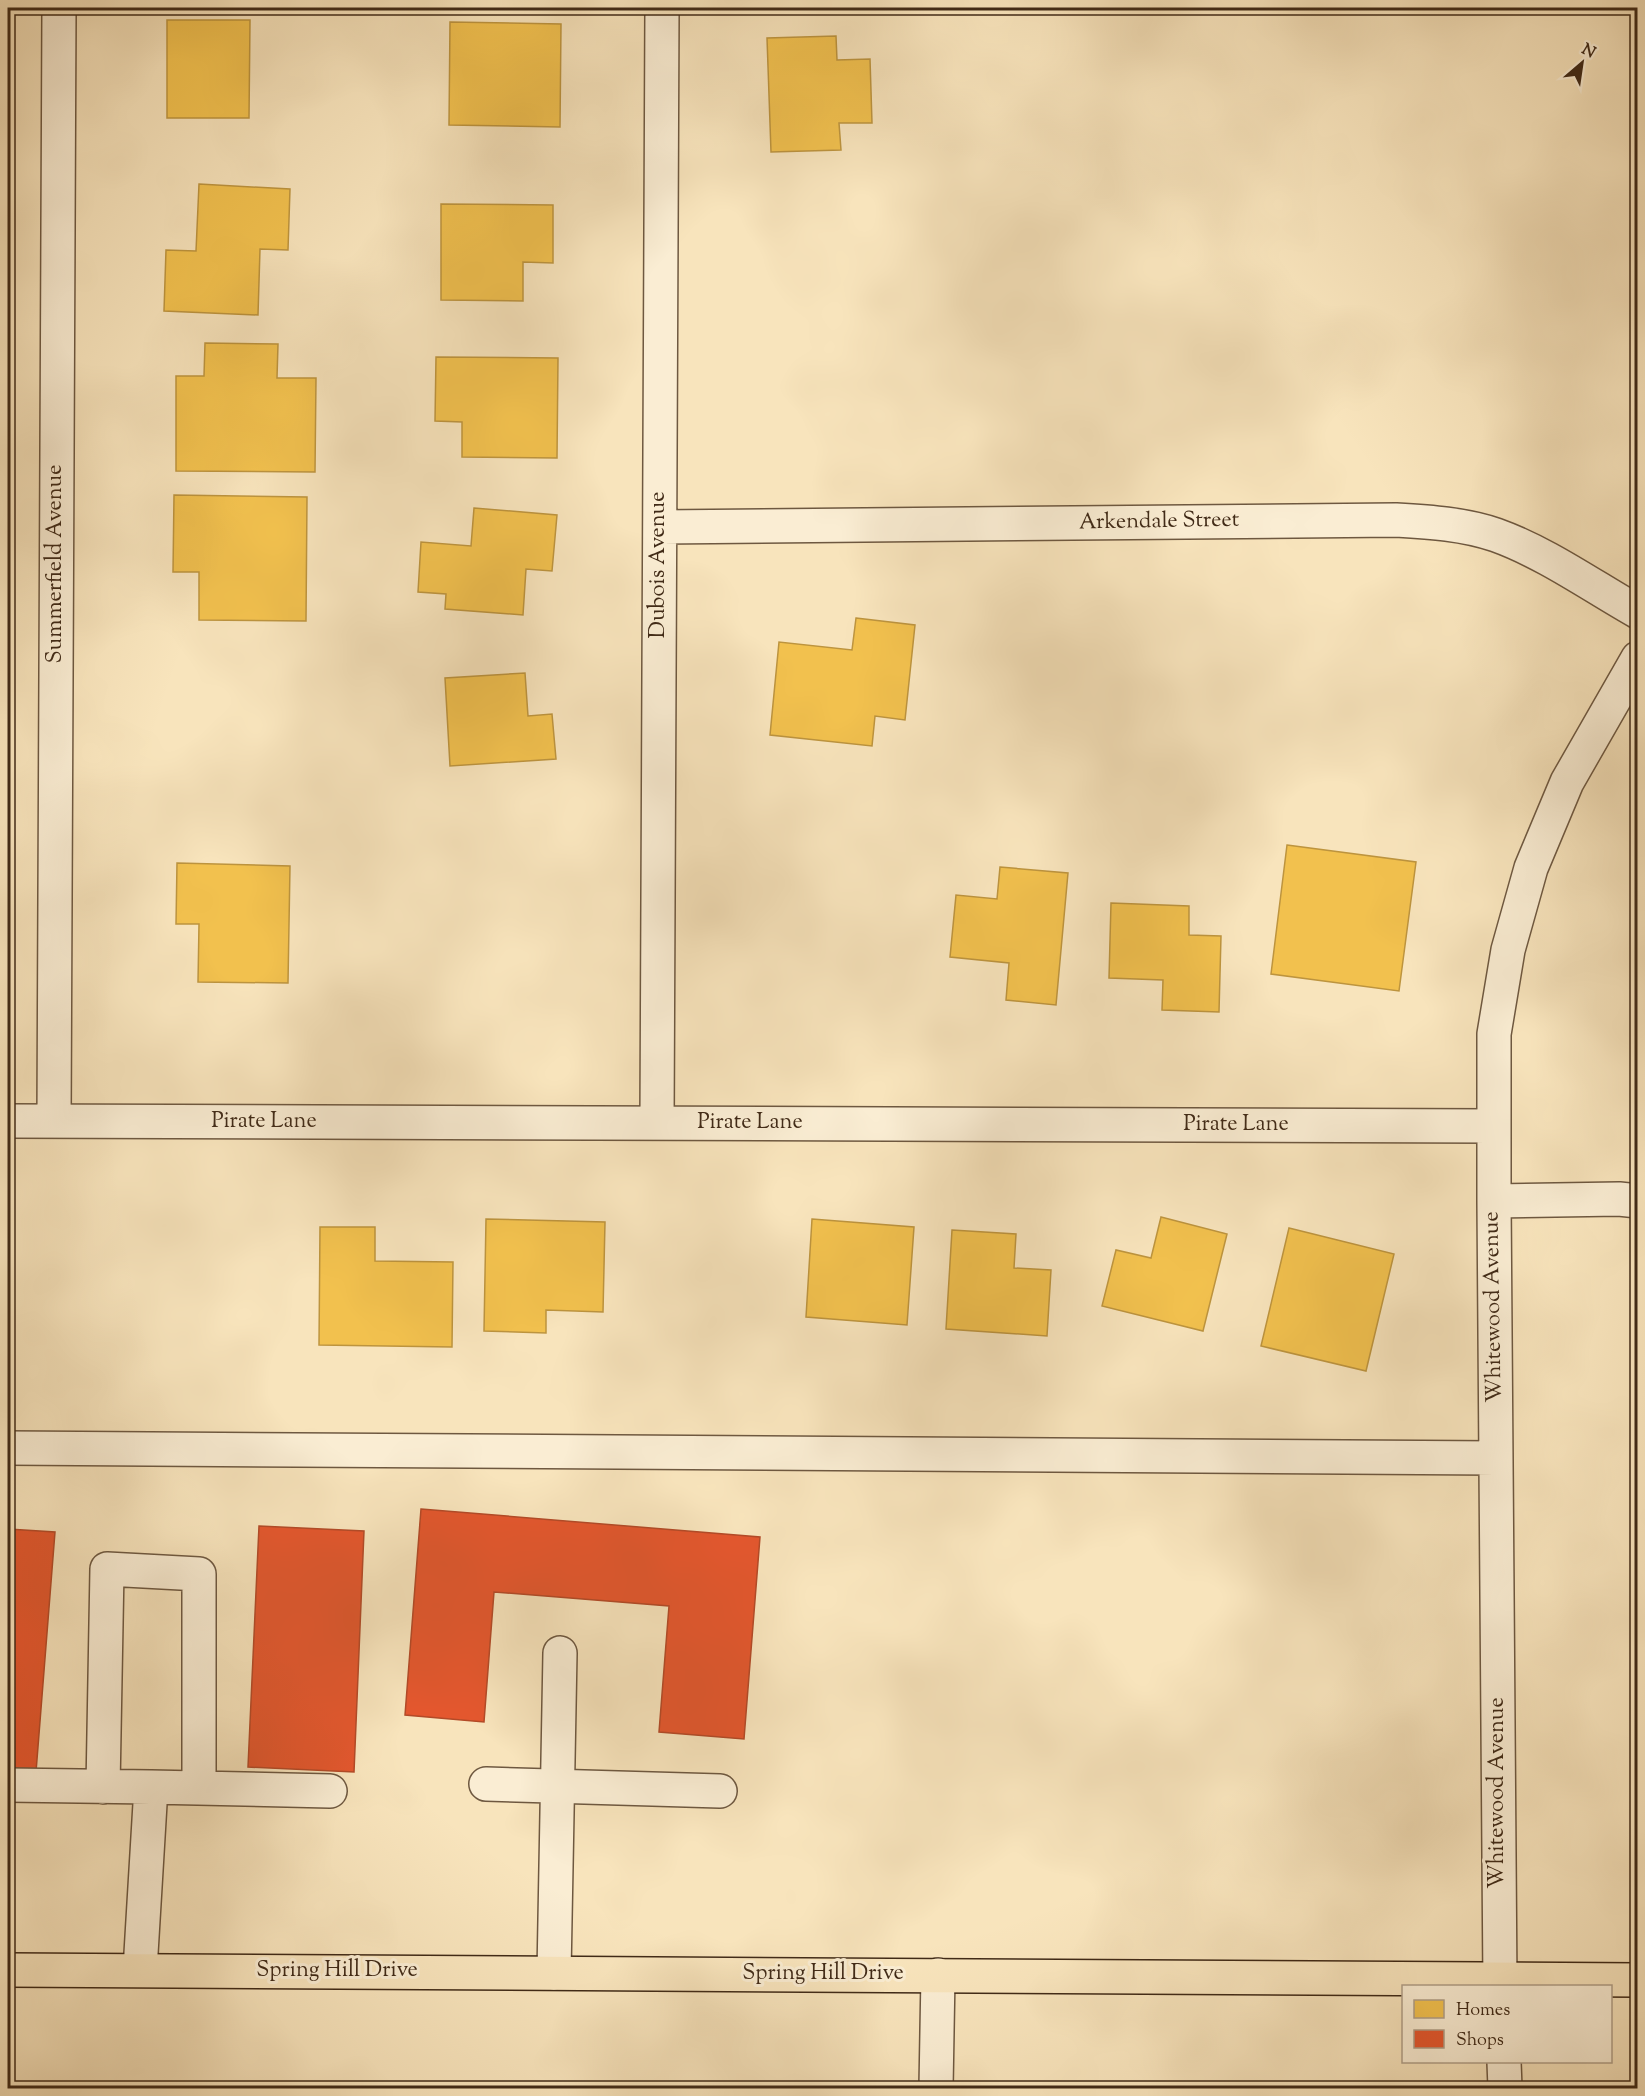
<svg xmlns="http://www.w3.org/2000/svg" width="1645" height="2096" font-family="'Sorts Mill Goudy',serif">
  <rect width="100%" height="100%" fill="#f8e4bc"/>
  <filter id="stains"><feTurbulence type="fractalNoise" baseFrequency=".00333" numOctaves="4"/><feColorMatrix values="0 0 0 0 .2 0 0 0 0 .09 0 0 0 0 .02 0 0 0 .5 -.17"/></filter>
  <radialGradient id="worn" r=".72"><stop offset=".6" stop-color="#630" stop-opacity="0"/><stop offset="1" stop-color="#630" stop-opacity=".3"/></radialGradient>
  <path fill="#f2c14e" stroke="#bd943e" stroke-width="1.5" d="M167 20H250L249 118H167Z
    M450 22 561 24 560 127 449 125Z
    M836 36 837 60 870 59 872 123H839L841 150 771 152 767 38Z
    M199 184 290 189 288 250 260 249 258 315 164 311 166 250 196 251Z
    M441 204 553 205V263L523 262V301L441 300Z
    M205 343 278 344 277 378H316L315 472 176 471V376H204Z
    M436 357 558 358 557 458 462 457V422L435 421Z
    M174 495 307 497 306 621 199 620V572H173Z
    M474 508 557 515 552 571 526 569 523 615 445 609 446 594 418 592 421 542 471 546Z
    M856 618 915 625 905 720 875 716 872 746 770 735 779 642 852 650Z
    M525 673 528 716 552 714 556 759 450 766 445 678Z
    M1287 845 1416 862 1399 991 1271 974Z
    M177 863 290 866 288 983 198 982 199 924H176Z
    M1000 867 1068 873 1056 1005 1006 1000 1009 963 950 957 956 895 997 899Z
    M1111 903 1189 906V935L1221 936 1219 1012 1162 1010 1163 980 1109 978Z
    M1161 1217 1227 1234 1203 1331 1102 1306 1116 1250 1151 1258Z
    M486 1219 605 1222 603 1312 546 1310V1333L484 1331Z
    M812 1219 914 1227 907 1325 806 1317Z
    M320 1227H375V1261L453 1262 452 1347 319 1345Z
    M1289 1228 1394 1254 1366 1371 1261 1346Z
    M952 1230 1016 1234 1014 1268 1051 1270 1047 1336 946 1329Z"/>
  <path fill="#e4572e" stroke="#b34a27" stroke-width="1.5" d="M421 1509 760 1537 744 1739 659 1732 669 1606 494 1592 484 1722 405 1715Z
    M259 1526 364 1531 354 1772 248 1767Z
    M8 1529 55 1532 36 1772 8 1770Z"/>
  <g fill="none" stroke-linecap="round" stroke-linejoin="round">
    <defs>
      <path id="minor" d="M660 527 1396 520C1430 522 1464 524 1496 535 1546 553 1592 586 1638 612
        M8 1121 1493 1126
        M54 1121 59 8
        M657 1123 662 8
        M1494 1201 1619 1199 1638 1201
        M8 1448 1496 1458
        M486 1784 720 1791
        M8 1785 151 1787
        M103 1787 107 1569 199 1574V1788
        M140 1970 151 1787 330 1791
        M554 1973 560 1653
        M1500 1986 1494 1201V1034L1508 950 1531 868 1567 782 1638 658
        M1504 2062 1505 2088
        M936 2088 938 1975"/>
      <path id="major" d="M8 1970 1638 1980"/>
    </defs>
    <use href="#minor" stroke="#6e5840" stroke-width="36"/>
    <use href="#major" stroke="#402a17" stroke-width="36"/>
    <use href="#minor" stroke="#faedd3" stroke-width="33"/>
    <use href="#major" stroke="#f8e4bc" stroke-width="33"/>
  </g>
  <g text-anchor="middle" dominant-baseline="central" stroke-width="6" stroke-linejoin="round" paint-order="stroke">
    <g font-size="22" fill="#402a17" stroke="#faedd3">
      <text transform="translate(1159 522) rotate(-1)">Arkendale Street</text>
      <text transform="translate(56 564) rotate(-90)">Summerfield Avenue</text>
      <text transform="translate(659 565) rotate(-90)">Dubois Avenue</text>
      <text x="264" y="1122">Pirate Lane</text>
      <text x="750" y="1123">Pirate Lane</text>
      <text x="1236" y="1125">Pirate Lane</text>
      <text transform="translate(1494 1307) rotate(-91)">Whitewood Avenue</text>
      <text transform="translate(1498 1793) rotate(-90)">Whitewood Avenue</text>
      <text x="337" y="1971">Spring Hill Drive</text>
      <text x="823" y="1974">Spring Hill Drive</text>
    </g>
  </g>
  <rect width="1645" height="2096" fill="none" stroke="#f8e4bc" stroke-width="30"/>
  <rect x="9" y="9" width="1627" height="2078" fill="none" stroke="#402a17" stroke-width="3"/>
  <rect x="15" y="15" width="1615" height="2066" fill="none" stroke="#402a17" stroke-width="1.5"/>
  <rect x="1402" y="1985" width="210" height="78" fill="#faedd3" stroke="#b09f88" stroke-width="1.5"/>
  <rect x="1414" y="2000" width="30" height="18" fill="#f2c14e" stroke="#b09f88" stroke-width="1.5"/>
  <text x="1456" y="2015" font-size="18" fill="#402a17">Homes</text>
  <rect x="1414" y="2030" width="30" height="18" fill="#e4572e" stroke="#b09f88" stroke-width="1.5"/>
  <text x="1456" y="2045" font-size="18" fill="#402a17">Shops</text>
  <g transform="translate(1582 63) rotate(29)" stroke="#faedd3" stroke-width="4.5" paint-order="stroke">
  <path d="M0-4.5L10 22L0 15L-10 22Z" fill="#402a17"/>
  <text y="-9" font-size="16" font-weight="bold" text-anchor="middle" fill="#402a17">N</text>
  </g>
  <rect width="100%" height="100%" filter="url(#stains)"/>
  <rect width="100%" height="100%" fill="url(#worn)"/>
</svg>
